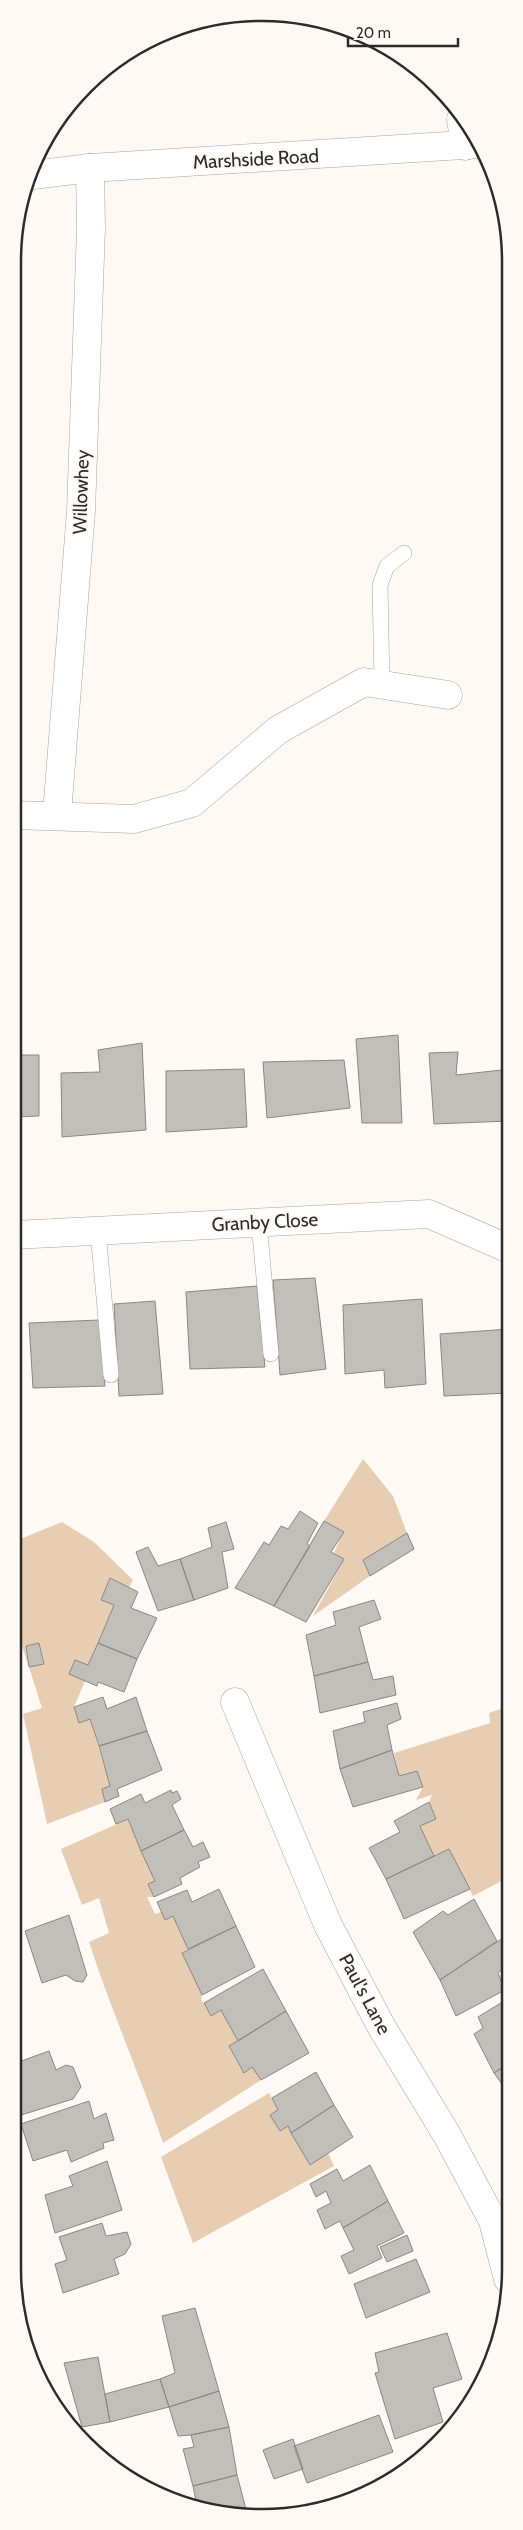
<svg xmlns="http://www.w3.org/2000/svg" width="523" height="2530" font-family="Cabin,sans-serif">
  <rect width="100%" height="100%" fill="#fef9f4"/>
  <path fill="#e7cdb1" d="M363 1459 393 1496 407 1533 363 1560 370 1576 313 1616 344 1559 334 1553 343 1532 324 1521Z
    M62 1522 94 1542 133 1580 129 1588 110 1578 101 1600 114 1605 88 1665 75 1660 69 1674 85 1681 74 1707 79 1723 90 1719 110 1786 102 1789 105 1802 47 1824 23 1714 42 1708 29 1667 44 1663 39 1643 26 1646 28 1666 13 1614V1542Z
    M509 1706V1877L473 1896 449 1849 434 1856 420 1826 436 1819 429 1802 432 1795 416 1800 423 1787 416 1771 399 1776 394 1753 490 1723 489 1713Z
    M128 1819 155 1881 148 1885 154 1897H147L155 1914 161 1912 173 1916 188 1949 182 1953 202 1995 201 1999 211 2016 221 2010 238 2041 229 2047 244 2073 252 2067 261 2080 163 2143C140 2075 111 2010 89 1942L109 1933 99 1898 82 1905 61 1849Z
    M269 2093 278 2110 270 2115 280 2131 288 2126 310 2165 328 2153 334 2166 193 2243 161 2157Z"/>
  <path fill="#c2beb9" stroke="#8c8783" d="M398 1035 402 1123H362L356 1039Z
    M142 1043 146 1130 62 1137 61 1073 100 1072 98 1050Z
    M458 1052 456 1075 502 1070 509 1121 434 1124 429 1053Z
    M14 1055H39V1116L14 1117Z
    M344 1060 350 1108 267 1118 263 1062Z
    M244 1069 247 1127 166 1132V1071Z
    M315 1278 326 1369 280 1375 273 1280Z
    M257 1286 265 1367 190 1369 186 1292Z
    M422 1299 426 1384 385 1388 384 1370 345 1374 343 1305Z
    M155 1301 163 1394 119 1396 114 1304Z
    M99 1320 105 1386 33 1388 29 1323Z
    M509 1329V1393L444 1396 440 1334Z
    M300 1511 318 1523 307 1544 310 1546 274 1606 235 1588 264 1542 269 1545 281 1526 288 1529Z
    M324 1521 344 1532 331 1552 344 1559 306 1622 274 1606Z
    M226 1522 234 1549 222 1552 228 1588 194 1600 180 1559 212 1547 208 1528Z
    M407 1533 414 1549 370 1576 363 1560Z
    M148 1547 158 1566 180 1559 194 1600 158 1611 136 1552Z
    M110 1578 138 1592 131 1608 157 1618 137 1659 98 1643 114 1605 101 1600Z
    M374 1600 381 1619 359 1627 368 1662 314 1676 306 1635 336 1625 333 1612Z
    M39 1643 44 1664 29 1667 26 1646Z
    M98 1643 137 1659 124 1692 98 1682 97 1686 69 1674 75 1660 88 1665Z
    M368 1662 373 1680 393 1676 396 1695 320 1713 314 1676Z
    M103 1697 107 1709 136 1697 147 1731 99 1746 90 1719 79 1723 74 1707Z
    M397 1703 401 1719 387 1725 392 1750 340 1769 333 1731 365 1722 363 1712Z
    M147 1731 162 1770 117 1789 119 1796 105 1802 102 1789 110 1786 99 1746Z
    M392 1750 399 1776 417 1771 423 1787 353 1807 340 1769Z
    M13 1762 17 1795 13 1796Z
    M171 1790 172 1793 177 1791 181 1799 172 1805 184 1830 141 1851 128 1819 116 1824 110 1809 141 1794 145 1803Z
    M429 1802 436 1819 420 1826 434 1856 386 1879 369 1848 400 1832 394 1821Z
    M184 1830 193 1847 203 1842 210 1857 198 1862 200 1867 180 1878 182 1884 154 1897 148 1884 155 1881 141 1851Z
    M449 1849 470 1889 404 1919 386 1879Z
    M219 1889 236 1926 188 1949 173 1916 165 1920 157 1902 187 1890 192 1902Z
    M474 1899 497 1941 440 1980 413 1932 443 1911 448 1915Z
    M69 1915 87 1975 83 1982 75 1981 66 1975 42 1983 25 1931Z
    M236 1926 255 1967 202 1995 182 1953Z
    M509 1934V1964L498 1973 505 1990 456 2016 440 1980Z
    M13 1962 19 1989 13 1991Z
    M263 1969 286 2011 238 2041 221 2010 211 2016 204 2003Z
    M509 1998V2063L494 2073 474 2034 483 2028 478 2017Z
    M286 2011 309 2053 261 2080 252 2067 244 2073 229 2046Z
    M49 2051 56 2070 66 2065 73 2067 81 2087 73 2099 21 2115 16 2096 13 2097V2064Z
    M509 2063V2094L494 2073Z
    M316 2072 334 2105 291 2133 288 2126 280 2131 270 2115 278 2110 272 2098Z
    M89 2101 94 2119 106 2113 114 2140 103 2143 104 2148 71 2162 67 2150 33 2161 21 2124Z
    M334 2105 353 2137 310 2165 291 2133Z
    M107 2161 122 2210 55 2233 45 2195 73 2186 69 2176Z
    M370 2165 388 2201 343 2228 340 2221 325 2229 317 2210 331 2203 326 2191 316 2197 310 2184 337 2169 343 2181Z
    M388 2201 404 2233 377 2246 382 2258 349 2274 341 2256 354 2250 343 2228Z
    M102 2223 106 2236 127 2232 131 2244 125 2254 114 2259 119 2274 63 2293 55 2264 67 2260 59 2237Z
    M407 2235 413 2251 387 2262 380 2247Z
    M416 2259 430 2292 366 2318 354 2284Z
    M195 2308 219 2391 169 2407 160 2379 175 2373 162 2316Z
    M447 2333 462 2379 433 2388 443 2422 395 2439 375 2373 379 2372 375 2353Z
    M98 2357 110 2422 82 2427 64 2363Z
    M160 2379 169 2407 110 2422 105 2394Z
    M219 2391 229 2427 191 2435 178 2436 169 2407Z
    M379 2415 393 2452 307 2483 294 2446Z
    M229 2427 237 2475 193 2486 183 2449 194 2447 191 2435Z
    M293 2439 303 2469 274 2479 263 2450Z
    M237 2475 247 2513 239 2515 197 2506 193 2486Z"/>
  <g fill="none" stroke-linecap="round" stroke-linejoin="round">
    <defs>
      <path id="lane" d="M382 685 380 585 387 566 404 553
        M259 1223 271 1354
        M98 1231 111 1375"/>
      <path id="street" d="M461 119 465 146
        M57 814 81 511 91 228 90 168
        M14 815 134 819 192 803 278 730 364 682 448 695
        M14 1235 429 1214 509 1249
        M235 1702 328 1925 381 2026 447 2135 493 2221 508 2279"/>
      <path id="secondary" d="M33 175 90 168 480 144"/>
    </defs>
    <use href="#lane" stroke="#a9a49f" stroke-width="16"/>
    <use href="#street" stroke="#a9a49f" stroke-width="29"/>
    <use href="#secondary" stroke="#a9a49f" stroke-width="29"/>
    <use href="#lane" stroke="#fff" stroke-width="15"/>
    <use href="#street" stroke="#fff" stroke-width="28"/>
    <use href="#secondary" stroke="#fff" stroke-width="28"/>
  </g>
  <g text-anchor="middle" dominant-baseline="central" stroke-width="4" stroke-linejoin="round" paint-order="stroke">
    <g font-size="19" fill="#2e2c2a" stroke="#fef9f4">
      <text transform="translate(256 159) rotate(-3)">Marshside Road</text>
      <text transform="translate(81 492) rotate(-88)">Willowhey</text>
      <text transform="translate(265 1222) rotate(-3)">Granby Close</text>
      <text transform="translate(365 1994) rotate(62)">Paul's Lane</text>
    </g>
  </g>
  <path d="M0 0H523V2530H0ZM261 21H262A240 240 0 0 1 502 261V2269A240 240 0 0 1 262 2509H261A240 240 0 0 1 21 2269V261A240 240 0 0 1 261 21Z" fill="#fef9f4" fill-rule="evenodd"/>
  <path fill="none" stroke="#2e2c2a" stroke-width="2.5" d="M261 21H262A240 240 0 0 1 502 261V2269A240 240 0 0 1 262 2509H261A240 240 0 0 1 21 2269V261A240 240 0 0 1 261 21Z"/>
  <path d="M348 38v8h110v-8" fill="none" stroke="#2e2c2a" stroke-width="2.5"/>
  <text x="356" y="38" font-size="15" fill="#2e2c2a" stroke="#fef9f4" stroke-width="4" paint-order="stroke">20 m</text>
</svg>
